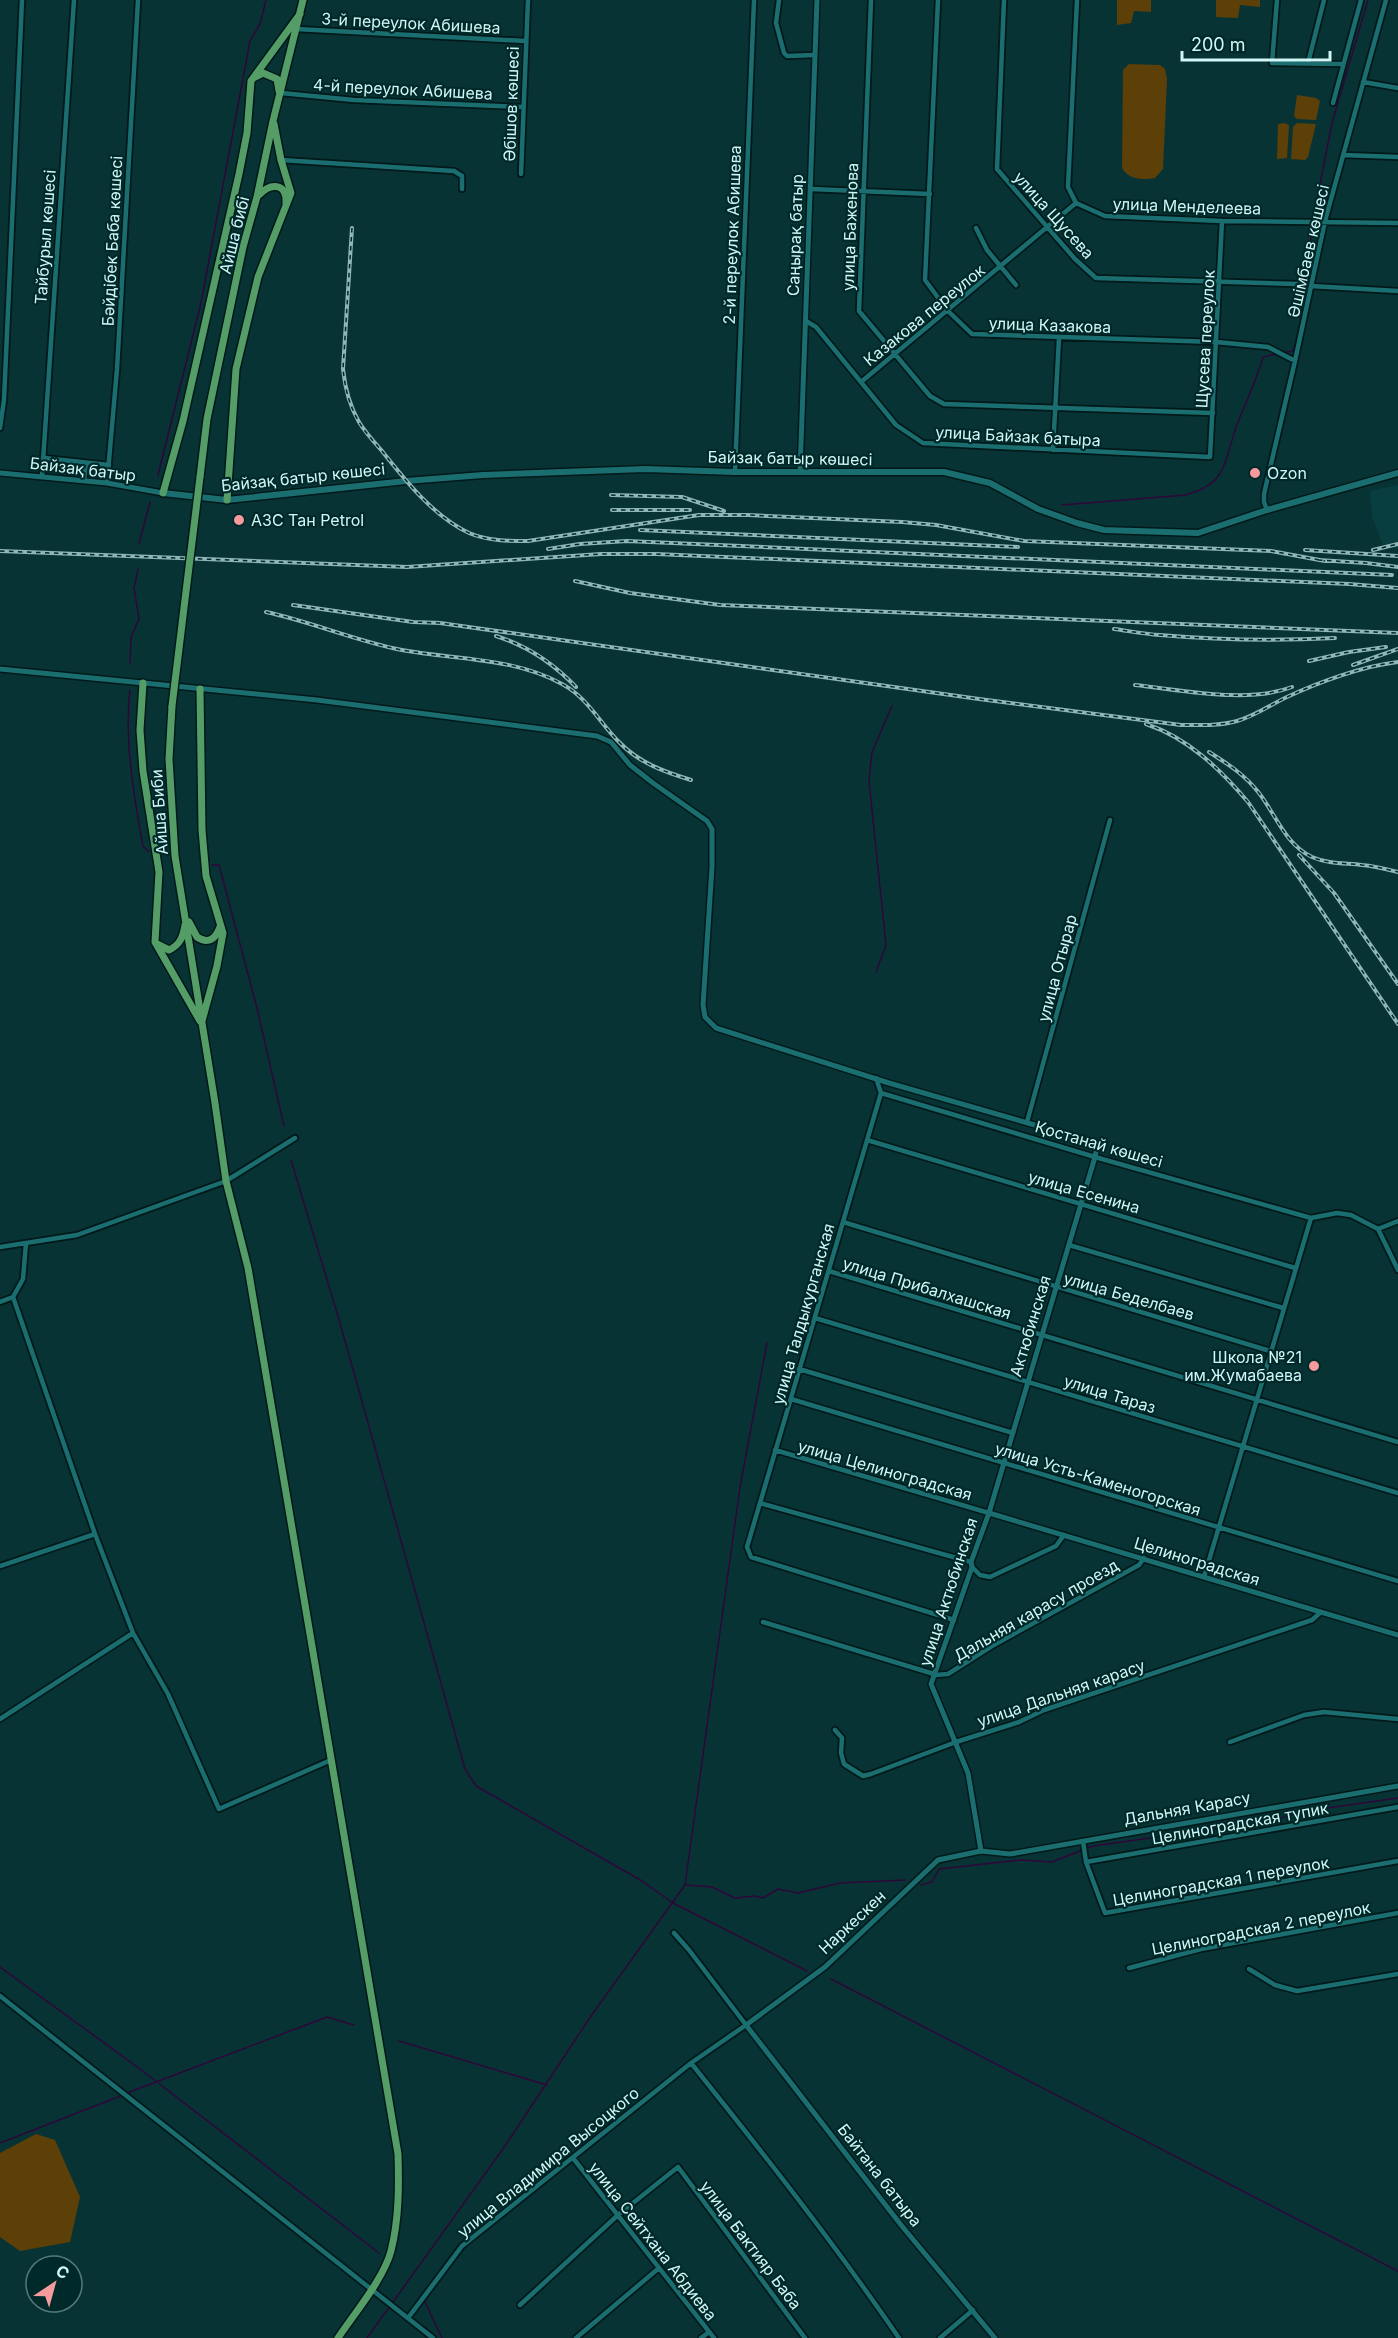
<svg xmlns="http://www.w3.org/2000/svg" width="1398" height="2338" font-family="Inter,sans-serif">
  <rect width="100%" height="100%" fill="#083334"/>
  <path fill="#083e3f" d="M1398 485V548L1383 545 1372 517 1370 491Z"/>
  <path fill="#5d4007" d="M1117 0H1151V12L1134 11 1131 23 1117 25Z
    M1216 0H1260V7L1240 5 1238 18 1216 17Z
    M1129 64 1160 65 1165 69 1167 79 1163 169 1155 178C1143 180 1129 180 1122 168L1123 70Z
    M1297 95 1316 98 1320 101 1316 120 1297 119 1294 116Z
    M1284 123 1289 125 1287 158 1277 159 1278 124Z
    M1297 123 1316 124 1308 157 1305 160 1291 159 1293 127Z
    M36 2134 55 2140 80 2197 70 2242 20 2251 0 2237V2153Z"/>
  <g fill="none" stroke-linecap="round" stroke-linejoin="round">
    <path stroke="#2e073a" stroke-width="1.5" d="M1313 220 1332 123 1368 0
      M1301 324 1308 277 1312 225
      M1282 353 1293 351 1300 329
      M158 475 201 303 250 41 260 24 266 0
      M1062 505 1186 495C1197 491 1207 488 1215 480 1227 467 1230 444 1236 427 1245 404 1256 382 1263 357L1277 354
      M139 544 150 502
      M130 664 131 637 139 619 134 588 138 569
      M130 690C124 739 134 798 143 846L149 852
      M212 865H219L257 1008 284 1126
      M876 972 886 945 869 781 872 752 892 706
      M291 1160 338 1316 465 1769 476 1786 642 1881 673 1903 807 1971
      M686 1885 712 1887 735 1898 755 1896 763 1898 778 1889 798 1893 840 1883 905 1880
      M921 1885 932 1882 939 1869 1021 1860 1052 1862 1093 1846 1264 1822 1313 1810 1398 1798
      M0 1967 140 2069 379 2253
      M831 1979 1398 2271
      M399 2041 547 2085
      M127 2093 327 2017 354 2025
      M0 2143 123 2095
      M393 2302 505 2146 591 2016 685 1885 740 1487 767 1343
      M425 2302 442 2338
      M367 2338 390 2306"/>
    <defs>
      <path id="minor" d="M779 0 776 23 784 53 787 56 815 55
        M871 0 859 311 930 396 944 404 1213 413
        M938 0 925 280 948 311 972 334 1216 342 1268 347 1295 361
        M1004 0 997 169 1075 259 1096 278 1298 284
        M1077 0 1068 187 1076 203 1105 216 1222 221 1398 223
        M1277 0 1272 63 1343 64
        M296 29 525 41
        M1308 63 1324 0
        M1363 82 1398 88
        M281 93 354 100 523 107
        M1333 103 1361 0
        M1343 155 1398 157
        M281 160 454 171 462 176V189
        M521 174 528 0
        M811 189 930 194
        M976 228 987 250 1016 285
        M1311 286 1398 291
        M806 321 816 327 896 425 923 443 1210 457 1222 221
        M861 382 1076 203
        M0 428 4 400 22 0
        M1053 450 1059 338
        M44 458 109 465
        M735 472 754 0
        M42 476 74 0
        M84 481 86 463
        M107 483 117 369 138 0
        M1267 510 1264 502V494L1295 361 1325 221 1386 0
        M876 1078 881 1093 747 1547 751 1557 954 1620
        M881 1093 1095 1157 1311 1218 1337 1213 1351 1215 1378 1229 1398 1270
        M1027 1122 1110 820
        M867 1140 1295 1268
        M843 1222 1270 1351
        M1378 1229 1398 1221
        M1069 1245 1283 1308
        M0 1247 77 1235 226 1181 295 1138
        M829 1271 1398 1442
        M13 1297 23 1279 26 1243
        M0 1302 13 1297 95 1534 133 1633 168 1694 219 1809 331 1760
        M815 1318 1398 1493
        M799 1369 1013 1433
        M791 1399 1398 1581
        M775 1450 989 1513
        M760 1503 971 1562
        M0 1566 95 1534
        M972 1567 980 1575 990 1577 1056 1546 1064 1535
        M1204 1577 1311 1218
        M763 1622 934 1674
        M935 1675 948 1674 992 1646 1139 1565 1144 1558
        M0 1719 133 1633
        M835 1730 842 1738 841 1753 844 1764 863 1776 871 1774 956 1742 1019 1722 1044 1710 1312 1620 1321 1612
        M1230 1742 1304 1715 1324 1712 1398 1719
        M1083 1841 1086 1862 1105 1913 1398 1861
        M1086 1862 1398 1807
        M1129 1968 1201 1949 1398 1913
        M1249 1969 1275 1985 1297 1991 1398 1974
        M0 1996 433 2338
        M691 2063C763 2153 834 2243 899 2338
        M573 2158 714 2338
        M520 2305 618 2215 678 2167 805 2338
        M408 2318 462 2246 691 2063 746 2025 689 1950 674 1933
        M576 2338 659 2268
        M701 2338 709 2332
        M940 2338 973 2310"/>
      <path id="tertiary" d="M800 472 817 0
        M0 473 107 483 163 493
        M0 669 317 700 597 736 611 742 630 765 653 783 707 821 712 829V867L703 1005 705 1017 716 1028 889 1083 1094 1142 1097 1147 1095 1157 989 1513 971 1562 972 1567 931 1684 968 1773 981 1851
        M989 1513 1398 1635
        M995 2338 901 2225 746 2025 825 1967 938 1860 981 1851 1010 1854 1398 1786"/>
      <path id="secondary" d="M163 493 227 500 406 481 483 475 645 469 735 472H944L990 483 1038 509 1077 523 1104 530 1198 533 1267 510 1398 473"/>
      <path id="primary" d="M255 77 263 73 277 79 279 91
        M259 195C270 183 287 182 286 203
        M200 477 207 419 243 247 257 197 273 121 303 0
        M163 493 183 421 239 174 247 133 251 81 300 14
        M227 500 236 369 258 277 291 193 281 160 274 124
        M143 683 140 730 143 771 159 872 155 942 200 1021
        M200 689 202 830 206 876 223 933 217 966 202 1021
        M172 706 169 759 175 856 215 1103 226 1181 248 1268 398 2154C399 2187 399 2219 391 2251 384 2278 354 2314 338 2338
        M189 922 197 937C209 945 216 938 220 927
        M157 944 169 950C180 945 183 937 185 925"/>
    </defs>
    <use href="#minor" stroke="#02191a" stroke-width="8"/>
    <use href="#tertiary" stroke="#02191a" stroke-width="8"/>
    <use href="#secondary" stroke="#02191a" stroke-width="9"/>
    <use href="#primary" stroke="#02191a" stroke-width="10"/>
    <use href="#minor" stroke="#1a6e70" stroke-width="4.5"/>
    <use href="#tertiary" stroke="#1a6e70" stroke-width="5"/>
    <use href="#secondary" stroke="#1a6e70" stroke-width="6"/>
    <use href="#primary" stroke="#559d67" stroke-width="7"/>
    <defs>
      <path id="rail" d="M352 228 343 369C345 388 349 405 359 422 365 432 374 442 382 451 406 481 433 516 469 533 488 541 508 541 528 541L699 515H748L902 522 936 525 1024 541 1271 551 1325 561
        M611 495 682 497 724 511
        M612 510H690
        M640 530 1018 547
        M548 549 580 544 627 541 1392 575
        M1305 550 1398 556
        M1373 550 1398 544
        M0 551 407 567 601 554H656L1349 584 1398 588
        M1318 560 1366 563 1398 567
        M575 581 630 593 720 605 1398 633
        M293 605 413 622 440 623 979 699 1181 725C1200 725 1219 726 1237 721 1255 716 1270 705 1287 697 1319 682 1363 666 1398 662
        M266 612C312 622 356 641 402 650 456 660 513 657 562 684 587 697 600 723 619 742 639 763 665 772 691 780
        M1114 629C1129 631 1144 634 1160 635 1218 640 1277 641 1335 638
        M496 636C528 646 553 663 576 687
        M1309 661 1349 652 1386 647
        M1353 665 1398 649
        M1135 685C1183 690 1247 704 1292 687
        M1146 724C1188 738 1220 769 1248 802L1398 1024
        M1209 752C1228 764 1245 775 1259 793 1276 815 1285 844 1312 857 1328 864 1345 863 1362 865 1374 866 1386 869 1398 872
        M1299 855 1334 893 1398 984"/>
    </defs>
    <use href="#rail" stroke="#8fb6b7" stroke-width="4"/>
    <use href="#rail" stroke="#00292a" stroke-width="1.5" stroke-dasharray="4.5" stroke-linecap="butt"/>
    <defs>
      <path id="primary-bridge" d="M172 706 200 477"/>
    </defs>
    <use href="#primary-bridge" stroke="#02191a" stroke-width="10" stroke-linecap="butt"/>
    <use href="#primary-bridge" stroke="#559d67" stroke-width="7"/>
  </g>
  <g fill="#f59b9e" stroke="#00292a" stroke-width="2">
    <circle cx="1255" cy="473" r="6"/>
    <circle cx="239" cy="520" r="6"/>
    <circle cx="1314" cy="1366" r="6"/>
  </g>
  <g text-anchor="middle" dominant-baseline="central" stroke-width="4.5" stroke-linejoin="round" paint-order="stroke">
    <g font-size="16" fill="#d1f6f6" stroke="#00292a">
      <text transform="translate(411 23) rotate(3)">3-й переулок Абишева</text>
      <text transform="translate(403 89) rotate(3)">4-й переулок Абишева</text>
      <text transform="translate(511 104) rotate(-88)">Әбішов көшесі</text>
      <text transform="translate(1187 206) rotate(2)">улица Менделеева</text>
      <text transform="translate(1054 215) rotate(48)">улица Щусева</text>
      <text transform="translate(850 227) rotate(-88)">улица Баженова</text>
      <text transform="translate(234 235) rotate(-76)">Айша бибі</text>
      <text transform="translate(732 235) rotate(-88)">2-й переулок Абишева</text>
      <text transform="translate(795 235) rotate(-88)">Саңырақ батыр</text>
      <text transform="translate(45 237) rotate(-86)">Тайбурыл көшесі</text>
      <text transform="translate(112 241) rotate(-87)">Бәйдібек Баба көшесі</text>
      <text transform="translate(1308 251) rotate(-77)">Әшімбаев көшесі</text>
      <text transform="translate(924 315) rotate(-39)">Казакова переулок</text>
      <text transform="translate(1050 325) rotate(2)">улица Казакова</text>
      <text transform="translate(1205 339) rotate(-87)">Щусева переулок</text>
      <text transform="translate(1018 436) rotate(3)">улица Байзак батыра</text>
      <text transform="translate(790 458) rotate(1)">Байзақ батыр көшесі</text>
      <text transform="translate(83 469) rotate(7)">Байзақ батыр</text>
      <text transform="translate(303 477) rotate(-6)">Байзақ батыр көшесі</text>
      <text transform="translate(159 812) rotate(-94)">Айша Биби</text>
      <text transform="translate(1057 968) rotate(-75)">улица Отырар</text>
      <text transform="translate(1099 1144) rotate(16)">Қостанай көшесі</text>
      <text transform="translate(1084 1192) rotate(16)">улица Есенина</text>
      <text transform="translate(927 1288) rotate(17)">улица Прибалхашская</text>
      <text transform="translate(1129 1296) rotate(16)">улица Беделбаев</text>
      <text transform="translate(803 1314) rotate(-74)">улица Талдыкурганская</text>
      <text transform="translate(1030 1326) rotate(-73)">Актюбинская</text>
      <text transform="translate(1110 1394) rotate(17)">улица Тараз</text>
      <text transform="translate(885 1470) rotate(16)">улица Целиноградская</text>
      <text transform="translate(1098 1479) rotate(17)">улица Усть-Каменогорская</text>
      <text transform="translate(1197 1561) rotate(17)">Целиноградская</text>
      <text transform="translate(948 1592) rotate(-72)">улица Актюбинская</text>
      <text transform="translate(1036 1610) rotate(-30)">Дальняя карасу проезд</text>
      <text transform="translate(1061 1693) rotate(-19)">улица Дальняя карасу</text>
      <text transform="translate(1187 1808) rotate(-10)">Дальняя Карасу</text>
      <text transform="translate(1240 1823) rotate(-10)">Целиноградская тупик</text>
      <text transform="translate(1221 1881) rotate(-10)">Целиноградская 1 переулок</text>
      <text transform="translate(852 1922) rotate(-43)">Наркескен</text>
      <text transform="translate(1261 1928) rotate(-11)">Целиноградская 2 переулок</text>
      <text transform="translate(548 2162) rotate(-39)">улица Владимира Высоцкого</text>
      <text transform="translate(880 2175) rotate(52)">Байтана батыра</text>
      <text transform="translate(653 2241) rotate(52)">улица Сейтхана Абдиева</text>
      <text transform="translate(751 2245) rotate(53)">улица Бактияр Баба</text>
    </g>
    <g font-size="16" fill="#d1f6f6" stroke="#00292a" text-anchor="start">
      <text x="1267" y="473">Ozon</text>
      <text x="251" y="520">АЗС Тан Petrol</text>
      <text x="1302" y="1357" text-anchor="end">Школа №21<tspan x="1302" dy="18">им.Жумабаева</tspan></text>
    </g>
  </g>
  <g transform="translate(54 2284) rotate(36)"><circle r="28" fill="#00292a" stroke="#547b7c" stroke-width="1.5"/>
  <path d="M0-4.5L10 22L0 15L-10 22Z" fill="#f59b9e"/>
  <text y="-9" font-size="16" font-weight="bold" text-anchor="middle" fill="#d1f6f6">С</text>
  </g>
  <path d="M1182 51v9h148v-9" fill="none" stroke="#d1f6f6" stroke-width="3"/>
  <text x="1191" y="51" font-size="18" fill="#d1f6f6" stroke="#00292a" stroke-width="4.5" paint-order="stroke">200 m</text>
</svg>
